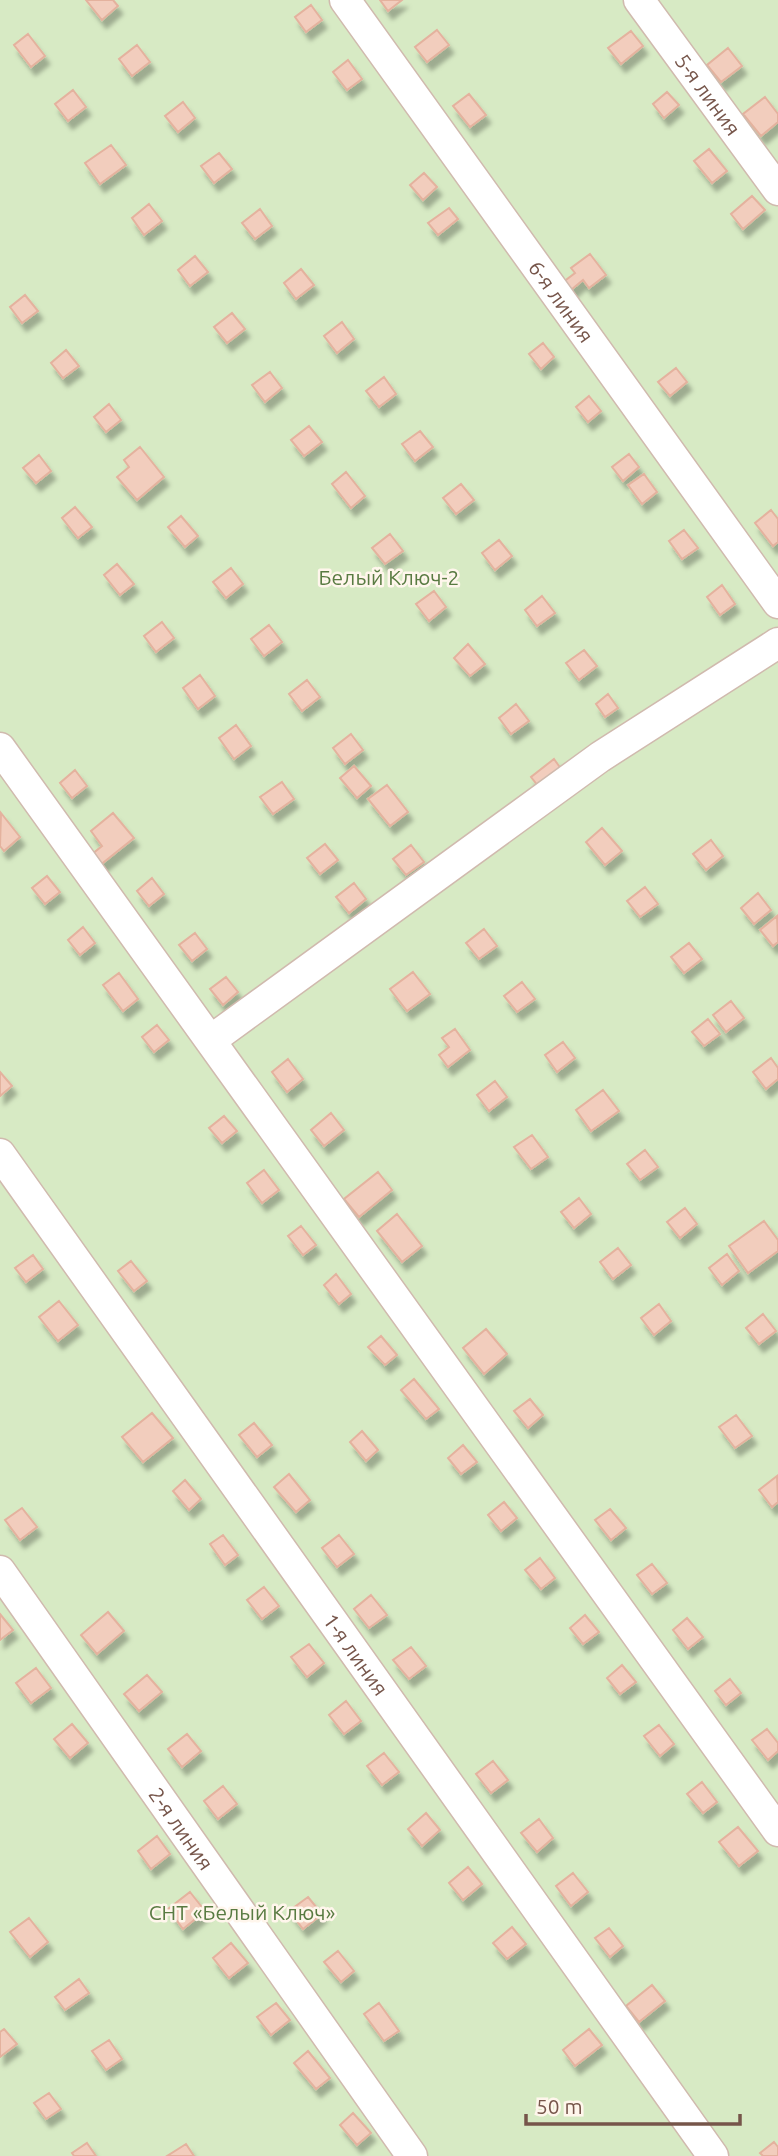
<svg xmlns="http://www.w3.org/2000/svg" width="778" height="2156" font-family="Ubuntu,sans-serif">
  <defs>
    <filter id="shadow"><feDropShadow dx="4.5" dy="8" stdDeviation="2" flood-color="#0004"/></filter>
  </defs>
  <rect width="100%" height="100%" fill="#fcf1e6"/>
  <path fill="#d7eac4" d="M0 0H778V2156H0Z"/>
  <path fill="#f2cdbd" stroke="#e4b29e" stroke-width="2" filter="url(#shadow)" d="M86 0H113L118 6 102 20Z
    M380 0H402L388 11Z
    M311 5 322 20 306 32 295 17Z
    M437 30 449 45 427 62 415 47Z
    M631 31 643 46 621 64 608 48Z
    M28 34 45 56 31 67 14 45Z
    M137 45 150 62 132 76 119 59Z
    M728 48 742 66 721 82 707 65Z
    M348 60 362 79 347 90 333 72Z
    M73 90 86 107 68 121 55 104Z
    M667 92 679 105 664 118 653 104Z
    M469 94 486 115 470 127 453 106Z
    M765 97 778 114V122L761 136 743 114Z
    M183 102 195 118 178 132 165 116Z
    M111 145 126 165 100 184 85 163Z
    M709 149 727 171 712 183 694 161Z
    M219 153 232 169 214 183 201 166Z
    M424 173 437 187 423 200 410 185Z
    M752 196 765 210 743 229 731 214Z
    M149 204 162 221 144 235 132 218Z
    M449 208 458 219 438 235 428 223Z
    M260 209 272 226 255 239 242 223Z
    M590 254 606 275 589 288 583 280 565 295 558 286 575 273 571 268Z
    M195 256 208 272 190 286 178 270Z
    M301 269 314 285 296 299 284 283Z
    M25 295 38 311 22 323 10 307Z
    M232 313 245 329 227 343 214 327Z
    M342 322 354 339 337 353 324 336Z
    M543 343 554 357 541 369 529 354Z
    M66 350 79 366 63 378 51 363Z
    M676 368 687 382 670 396 658 382Z
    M270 372 282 388 265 402 252 385Z
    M384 377 396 394 379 407 366 391Z
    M589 396 601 411 588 422 576 407Z
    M109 404 121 420 106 432 94 417Z
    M309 426 322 442 304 456 291 440Z
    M420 431 433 447 415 461 402 444Z
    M140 447 164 477 137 500 117 477 129 467 124 460Z
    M629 454 639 467 623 481 612 467Z
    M39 455 51 471 36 483 23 468Z
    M346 472 365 496 351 508 332 484Z
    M644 474 657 492 642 504 628 485Z
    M461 484 474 500 456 514 443 498Z
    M75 507 92 527 78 538 62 518Z
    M771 510 778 519V542L773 546 755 523Z
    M181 516 198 536 185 547 168 527Z
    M684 530 698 548 682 559 669 541Z
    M390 534 403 551 385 564 372 548Z
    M499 540 512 556 495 570 482 553Z
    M117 564 134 584 120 595 104 575Z
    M231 568 243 584 226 598 213 582Z
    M722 585 735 604 720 615 707 597Z
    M434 591 446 607 429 621 416 604Z
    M542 596 555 613 537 626 525 610Z
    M162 622 174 638 156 652 144 636Z
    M269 625 282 642 264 656 251 639Z
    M468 644 485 664 470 676 454 658Z
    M584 650 597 666 579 680 566 663Z
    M200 675 215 696 198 709 183 688Z
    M307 680 320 697 302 711 289 694Z
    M608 694 618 708 605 717 596 704Z
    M516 704 529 721 511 734 499 718Z
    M236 725 251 746 234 759 219 738Z
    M351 734 363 750 345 764 333 748Z
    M554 759 564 773 542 791 531 777Z
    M354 766 371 786 357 798 340 778Z
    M75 770 87 786 72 798 60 783Z
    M282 782 294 799 273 814 260 797Z
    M387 785 408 812 390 826 368 799Z
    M1 813 20 837 4 851 0 846Z
    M113 813 134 838 94 870 86 859 102 846 91 831Z
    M602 828 622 851 605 865 586 842Z
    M711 840 723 856 706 870 693 854Z
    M325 844 338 860 320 874 307 858Z
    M411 845 424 862 406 875 393 859Z
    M47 876 60 892 45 904 32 888Z
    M152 878 164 894 149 906 137 891Z
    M354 883 366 899 349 913 336 897Z
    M645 887 658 904 640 917 627 901Z
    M758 893 771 910 754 924 741 908Z
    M777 916 778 942 773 946 760 930Z
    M83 927 95 943 80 955 68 940Z
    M484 929 497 946 479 959 466 943Z
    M195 933 207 949 192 961 179 945Z
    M689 943 702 959 684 973 671 957Z
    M413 972 430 994 407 1011 390 989Z
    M119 973 138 999 123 1011 103 985Z
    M226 977 238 992 223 1005 210 989Z
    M522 982 535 999 517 1012 504 996Z
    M731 1001 744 1018 726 1032 713 1015Z
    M708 1019 720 1034 704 1046 692 1032Z
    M157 1025 169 1040 154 1052 142 1037Z
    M455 1029 470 1050 448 1067 439 1055 449 1047 442 1038Z
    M563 1042 575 1058 557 1072 545 1055Z
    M771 1058 778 1068V1079L766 1089 753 1072Z
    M288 1059 303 1079 287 1092 272 1072Z
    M0 1072 12 1086 0 1096Z
    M495 1081 507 1097 489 1111 477 1095Z
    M603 1090 619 1111 591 1131 576 1110Z
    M331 1113 344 1130 324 1146 311 1130Z
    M224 1116 237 1131 222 1143 209 1128Z
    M532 1135 548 1157 531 1169 514 1147Z
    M645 1150 658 1167 640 1180 627 1164Z
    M264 1170 279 1190 262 1203 247 1183Z
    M378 1172 392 1190 359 1217 344 1199Z
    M579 1198 591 1214 574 1228 561 1212Z
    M685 1208 697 1224 680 1238 667 1222Z
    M397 1214 422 1246 402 1262 377 1231Z
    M764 1221 778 1240V1251L748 1273 729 1246Z
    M301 1226 316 1245 303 1255 288 1236Z
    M618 1248 631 1265 613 1279 600 1262Z
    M727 1254 739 1271 722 1285 709 1268Z
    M33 1255 43 1269 26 1282 15 1268Z
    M131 1261 147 1281 134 1291 118 1271Z
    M336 1274 351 1294 339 1304 324 1285Z
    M59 1301 78 1325 58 1341 39 1317Z
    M659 1304 671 1321 654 1335 641 1318Z
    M763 1314 776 1331 759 1344 746 1328Z
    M486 1329 507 1354 484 1374 463 1348Z
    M381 1336 397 1355 385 1365 368 1347Z
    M414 1379 439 1409 426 1419 401 1390Z
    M530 1399 543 1415 528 1428 514 1411Z
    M152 1413 173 1438 143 1462 122 1437Z
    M736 1415 752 1436 735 1448 719 1427Z
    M254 1423 272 1445 257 1457 239 1435Z
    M362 1431 378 1450 366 1461 350 1442Z
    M463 1445 477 1462 461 1474 448 1458Z
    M289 1474 310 1500 296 1512 274 1487Z
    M777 1476 778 1502 772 1507 759 1490Z
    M185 1480 201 1499 189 1510 173 1491Z
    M504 1502 517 1518 501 1531 488 1515Z
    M22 1508 37 1527 20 1540 5 1520Z
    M610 1509 626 1528 611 1540 595 1520Z
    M223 1535 238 1555 225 1565 210 1544Z
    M339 1535 354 1554 337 1567 322 1548Z
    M540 1558 555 1578 541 1589 525 1570Z
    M652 1564 667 1583 652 1594 637 1575Z
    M264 1587 279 1606 262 1619 247 1600Z
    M371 1595 387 1615 369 1628 354 1609Z
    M108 1612 124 1631 97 1654 81 1635Z
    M0 1614 13 1630 0 1640Z
    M585 1615 599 1632 583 1644 570 1628Z
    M687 1618 703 1637 688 1649 673 1630Z
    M309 1644 324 1663 307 1677 291 1657Z
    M411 1647 426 1666 409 1679 393 1660Z
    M622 1665 636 1682 620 1694 607 1678Z
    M36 1668 51 1688 31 1703 16 1683Z
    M147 1675 162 1692 139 1711 124 1694Z
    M730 1679 741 1693 726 1705 715 1691Z
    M346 1701 361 1721 344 1734 329 1715Z
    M72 1724 88 1743 70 1758 54 1739Z
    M659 1725 674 1744 660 1756 644 1736Z
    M767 1729 778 1743V1751L768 1760 752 1740Z
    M187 1734 201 1751 182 1767 168 1749Z
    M384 1753 399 1772 382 1785 367 1766Z
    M493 1761 508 1780 491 1793 476 1774Z
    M702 1782 717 1802 703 1813 687 1794Z
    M223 1786 237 1804 218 1819 204 1801Z
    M426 1813 440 1830 422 1846 408 1829Z
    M539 1819 553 1838 537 1852 521 1833Z
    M738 1827 758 1851 739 1866 719 1842Z
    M157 1836 170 1854 151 1869 138 1851Z
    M468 1867 482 1884 463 1900 449 1883Z
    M573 1873 588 1892 571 1906 556 1886Z
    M190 1892 205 1911 183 1929 168 1909Z
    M308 1897 322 1914 303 1929 289 1911Z
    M29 1918 48 1942 30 1957 10 1932Z
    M512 1927 526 1944 507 1959 493 1943Z
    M609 1928 623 1946 610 1957 595 1938Z
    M231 1943 248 1963 229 1978 213 1958Z
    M338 1951 354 1971 341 1982 324 1962Z
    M79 1979 89 1993 65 2010 55 1997Z
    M652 1985 665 2001 639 2022 626 2006Z
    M276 2003 290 2020 271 2035 257 2017Z
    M379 2003 399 2031 384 2041 364 2014Z
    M4 2029 17 2044 0 2057V2032Z
    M589 2029 602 2045 575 2066 563 2050Z
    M109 2040 122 2059 106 2070 92 2051Z
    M308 2051 330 2078 316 2089 294 2063Z
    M49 2093 61 2109 46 2119 34 2103Z
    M353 2113 371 2133 357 2145 340 2125Z
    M774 2142 778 2147V2156H763L760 2153Z
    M87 2143 96 2156H74L72 2153Z
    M186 2144 194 2156H167Z"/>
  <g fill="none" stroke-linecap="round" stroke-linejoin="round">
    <defs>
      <g id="minor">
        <path id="s1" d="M345 0 778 603"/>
        <path id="s2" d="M639 0 778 190"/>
        <path d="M0 748 778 1831"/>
        <path d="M211 1040 600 757 778 643"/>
        <path id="s3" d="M0 1154 713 2156"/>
        <path id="s4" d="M0 1571 412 2156"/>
      </g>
    </defs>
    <use href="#minor" stroke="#d0baae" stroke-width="33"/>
    <use href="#minor" stroke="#fff" stroke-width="30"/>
  </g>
  <g text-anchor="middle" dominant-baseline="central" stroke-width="5" stroke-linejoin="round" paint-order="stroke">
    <g font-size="21" fill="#76554a" stroke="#fff6ec">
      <text stroke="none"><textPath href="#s2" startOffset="117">5-я линия</textPath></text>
      <text stroke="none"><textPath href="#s1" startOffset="371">6-я линия</textPath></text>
      <text stroke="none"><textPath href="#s3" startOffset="614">1-я линия</textPath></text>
      <text stroke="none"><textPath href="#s4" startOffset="315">2-я линия</textPath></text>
    </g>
    <g font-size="21" fill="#597b42" stroke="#fff6ec">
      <text x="389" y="577">Белый Ключ-2</text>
      <text x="242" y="1912">СНТ «Белый Ключ»</text>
    </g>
  </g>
  <path d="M526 2114v10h214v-10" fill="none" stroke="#76554a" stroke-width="3.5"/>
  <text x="536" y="2114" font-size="21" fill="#76554a" stroke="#fff6ec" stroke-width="5" paint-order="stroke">50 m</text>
</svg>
